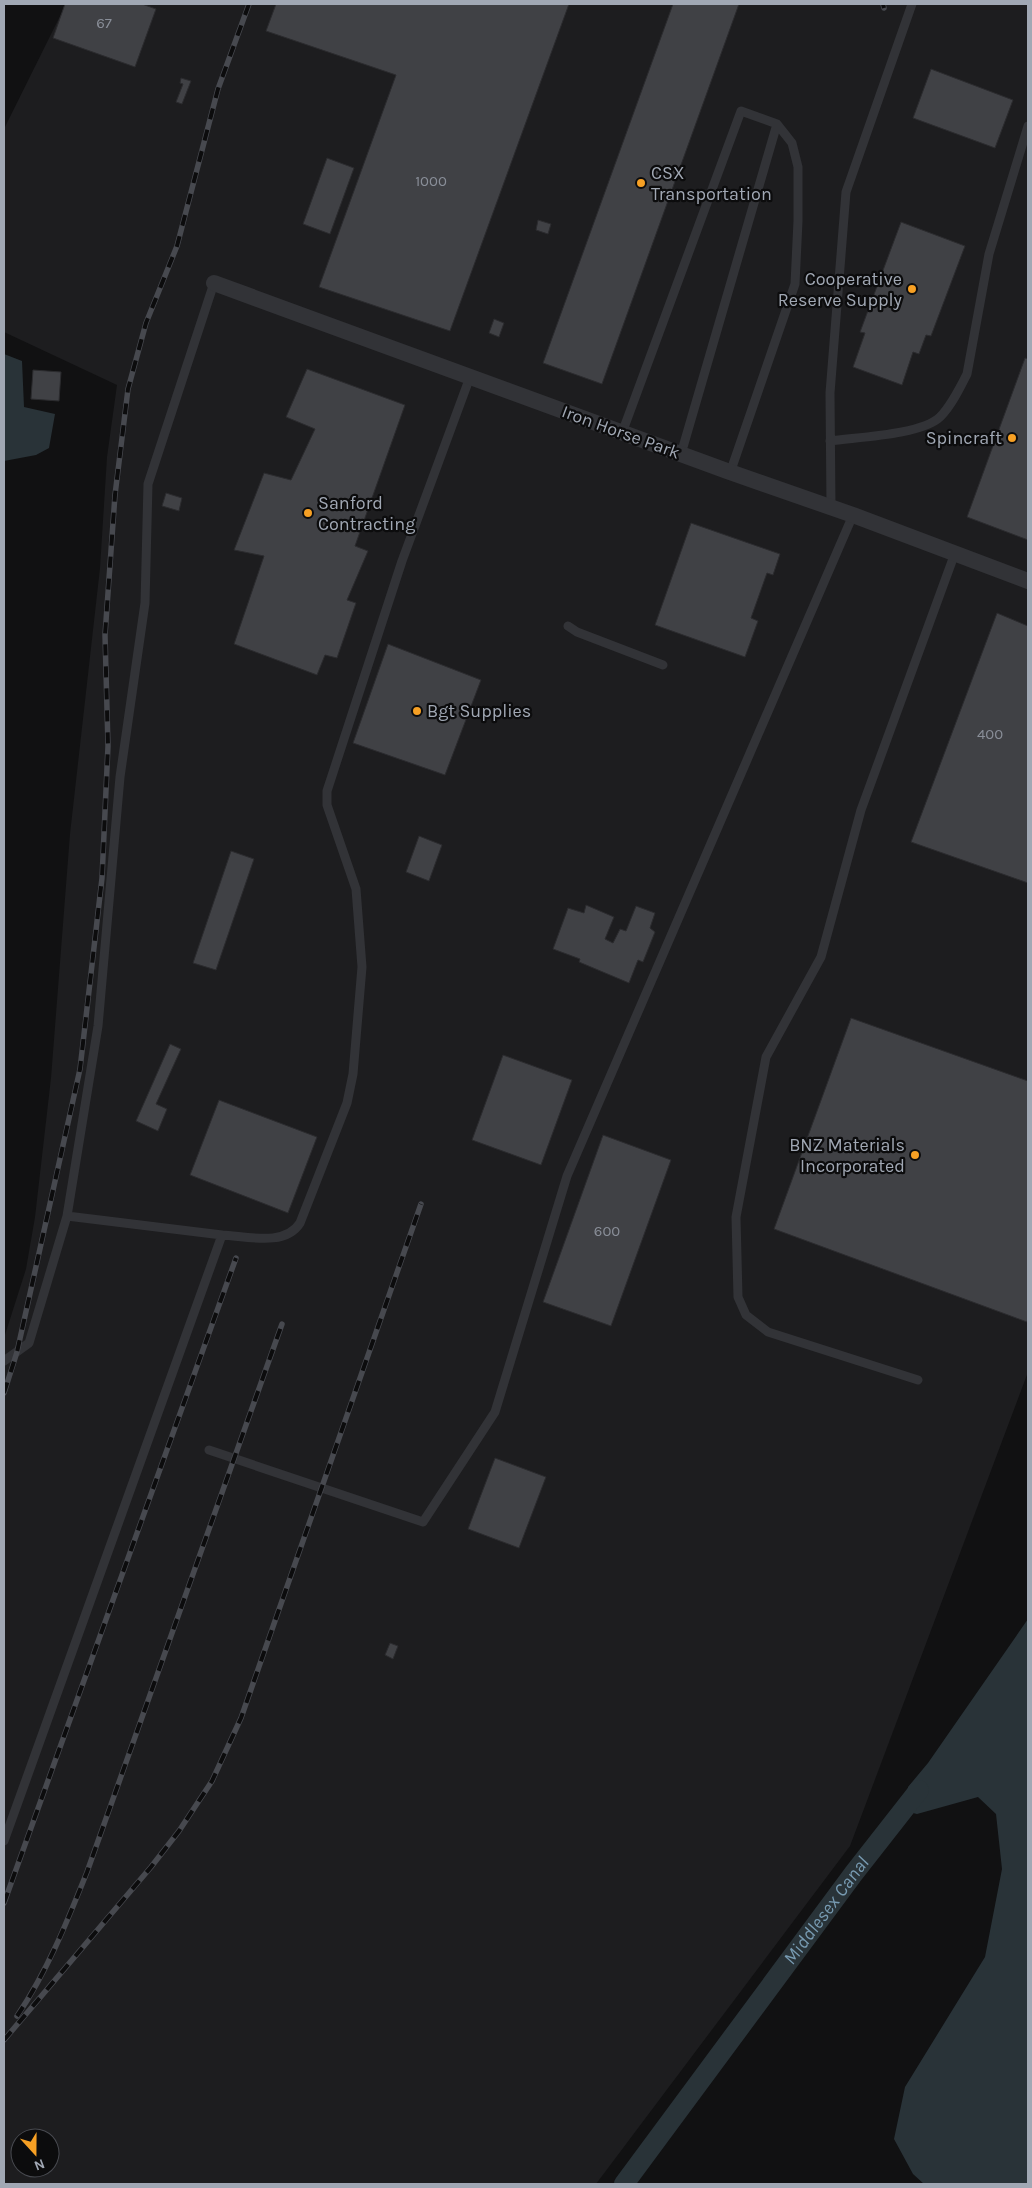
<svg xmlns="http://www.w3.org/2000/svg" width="1032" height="2188" font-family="Karla,sans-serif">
  <rect width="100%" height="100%" fill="#111112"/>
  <path fill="#1d1d1f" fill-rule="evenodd" d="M66 4H1028V1372L850 1846 596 2184H4V1338L26 1269 35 1217 51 1078 70 834 100 568 107 457 117 385 4 332V129ZM20 2138H50V2168H20Z"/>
  <path fill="#293338" d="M4 354 22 361 24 407 55 414 49 448 36 455 4 461Z
    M1028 1619V2184H924L913 2174 894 2139 905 2087 985 1957 1002 1869 996 1814 978 1797 917 1814 905 1811 908 1787 928 1763Z"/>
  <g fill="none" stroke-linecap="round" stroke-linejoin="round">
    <path stroke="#293338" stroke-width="20" id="s1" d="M624 2184 854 1873 919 1790"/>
  </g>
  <path fill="#404145" stroke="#2b2b2e" d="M65 4H142L156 9 135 67 53 38Z
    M276 4H569L450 331 319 287 396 75 266 31Z
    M673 4H739L602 384 543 363Z
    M931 69 1013 100 995 148 913 118Z
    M181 78 191 81 182 104 176 102 183 84 180 83Z
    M327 158 354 168 330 234 303 224Z
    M538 220 551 224 548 234 536 230Z
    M901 222 965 246 931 336 926 335 919 354 913 352 902 385 853 367 865 333 860 332Z
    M494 319 504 323 499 337 489 333Z
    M1025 358 1028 359V540L967 517Z
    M307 369 405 405 355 546 368 551 347 600 356 603 337 658 325 655 317 675 234 644 264 556 234 550 264 473 291 480 315 429 286 417Z
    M33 370 61 372 59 401 31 399Z
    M166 493 182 498 179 511 162 506Z
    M691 523 780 554 773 575 767 573 751 618 758 621 745 657 655 625Z
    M997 613 1028 626V883L911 842Z
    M388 644 481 680 445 775 353 743Z
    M419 836 442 845 429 881 406 872Z
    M231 851 254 859 216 970 193 963Z
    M586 905 614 917 605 939 613 943 620 929 626 931 636 906 655 913 650 928 655 932 643 962 638 960 629 983 579 962 580 959 553 949 568 908 584 913Z
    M851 1018 1028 1081V1318L1027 1322 774 1229Z
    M170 1044 181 1049 156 1104 167 1109 158 1131 136 1121Z
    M503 1055 572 1080 541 1165 472 1140Z
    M219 1100 317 1137 288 1213 190 1175Z
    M603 1135 671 1160 611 1326 543 1302Z
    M495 1458 546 1477 519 1548 468 1529Z
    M390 1643 398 1646 393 1659 385 1655Z"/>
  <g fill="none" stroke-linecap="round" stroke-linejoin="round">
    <path stroke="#323337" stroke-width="9" d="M622 433 741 111 777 124 792 143 798 167V221L795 284 730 473
      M830 441C858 437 921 435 940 417 951 406 960 388 967 374L989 254 1028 126
      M681 454 777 124
      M831 507 830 393 846 192 912 4
      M568 626 577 632 663 665
      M67 1216 222 1235
      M4 1361 29 1343 67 1216 98 1026 120 777 145 603 148 484 214 283
      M918 1380 768 1332 746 1315 738 1297 736 1217 766 1057 821 957 861 810 955 553
      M209 1450 423 1522 495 1412 567 1176 853 515
      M4 1841 222 1235C246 1236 285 1247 300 1223L347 1103 353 1074 362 967 356 889 327 805V791L402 561 470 377"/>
    <path stroke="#323337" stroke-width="16" d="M214 283 727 471 853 515 1028 581"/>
    <defs>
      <path id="rail" d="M883 4 884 8
        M4 1393 17 1352 80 1069 102 878 108 746 105 635 115 495 128 389 146 323 177 246 218 89 249 4
        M4 1903 236 1258
        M17 2016C47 1972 67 1922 87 1872L282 1324
        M4 2040 151 1867 179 1831 212 1781 241 1718 421 1204"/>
    </defs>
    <use href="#rail" stroke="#47494f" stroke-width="5.5"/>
    <use href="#rail" stroke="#0c0c0d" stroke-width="4" stroke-dasharray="11" stroke-linecap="butt"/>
  </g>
  <g fill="#f7a024" stroke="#0c0c0d" stroke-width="2">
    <circle cx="641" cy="183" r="5"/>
    <circle cx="912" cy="289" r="5"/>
    <circle cx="1012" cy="438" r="5"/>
    <circle cx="308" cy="513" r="5"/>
    <circle cx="417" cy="711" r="5"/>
    <circle cx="915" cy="1155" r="5"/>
  </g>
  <g text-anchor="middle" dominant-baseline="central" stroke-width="4.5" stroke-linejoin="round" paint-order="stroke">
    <g font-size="15" fill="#898e98">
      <text x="104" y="23">67</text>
      <text x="431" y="181">1000</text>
      <text x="990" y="734">400</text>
      <text x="607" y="1231">600</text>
    </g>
    <g font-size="18" fill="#a1a8b4" stroke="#0c0c0d" text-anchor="start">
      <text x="651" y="173">CSX<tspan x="651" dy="21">Transportation</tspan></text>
      <text x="902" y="279" text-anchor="end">Cooperative<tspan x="902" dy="21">Reserve Supply</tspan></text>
      <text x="1002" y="438" text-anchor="end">Spincraft</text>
      <text x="318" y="503">Sanford<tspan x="318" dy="21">Contracting</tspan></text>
      <text x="427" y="711">Bgt Supplies</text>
      <text x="905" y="1145" text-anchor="end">BNZ Materials<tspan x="905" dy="21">Incorporated</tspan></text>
    </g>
    <g font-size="18" fill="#a1a8b4" stroke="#0c0c0d">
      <text transform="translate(621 432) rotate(20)">Iron Horse Park</text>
    </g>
    <g font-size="19" font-style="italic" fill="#779ab1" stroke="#0c0c0d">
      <text stroke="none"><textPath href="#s1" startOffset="340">Middlesex Canal</textPath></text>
    </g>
  </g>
  <rect width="1032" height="2188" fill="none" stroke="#a1a8b4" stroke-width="10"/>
  <g transform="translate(35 2153) rotate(159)"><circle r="24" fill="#0c0c0d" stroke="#484a50"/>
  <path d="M0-4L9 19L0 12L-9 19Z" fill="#f7a024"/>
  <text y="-8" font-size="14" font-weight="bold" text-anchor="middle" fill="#a1a8b4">N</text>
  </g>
</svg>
